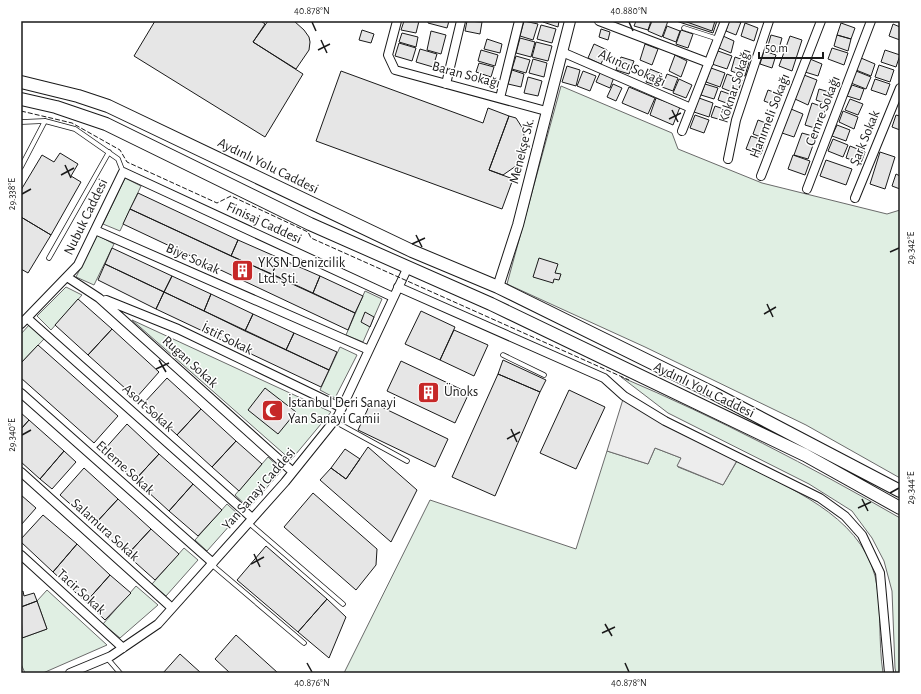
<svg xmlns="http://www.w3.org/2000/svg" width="921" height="694" font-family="'Alegreya Sans',sans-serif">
  <rect width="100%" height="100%" fill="#fff"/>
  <path fill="#e0efe3" stroke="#6a6a6a" d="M561 86 672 133 678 149 762 183 887 214 900 210V478L806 425 645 347 507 284Z
    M125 178 141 186 120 231 103 224Z
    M97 235 114 244 94 285 76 277Z
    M66 287 82 295 51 330 37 316Z
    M365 291 382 299 363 342 346 335Z
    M132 320 331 412 291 460Z
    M29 325 44 339 21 363V334Z
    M340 347 357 355 335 398 320 390Z
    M621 377C717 418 810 466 900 518V673H896L895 668 892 591 884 561 872 538 852 511 809 484 668 413Z
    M655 448 681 458 678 467 723 485 737 461C788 488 859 514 875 576 882 605 878 642 883 673H344L430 500 576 549 607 451 648 464Z
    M268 457 282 470 249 508 235 495Z
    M227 504 239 515 207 551 195 540Z
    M184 548 198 560 166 596 152 584Z
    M136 586 158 605 120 638 103 624Z
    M47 590 107 645 43 673H25L21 664V636L22 638 47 629 37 601Z"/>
  <path fill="#ededed" stroke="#6a6a6a" d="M624 396 739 457 723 485 677 466 681 458 655 448 648 464 607 451Z"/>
  <path fill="#e6e6e6" stroke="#1a1a1a" d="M155 21H261L265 24 253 42 303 74 265 137 134 56Z
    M268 21H294L304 30 309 37 310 42 309 50 296 69 253 42Z
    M404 21H419L416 33 401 30Z
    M428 21H449L447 28 428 23Z
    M467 21 482 22 480 34 465 31Z
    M524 21 538 24 533 40 520 36Z
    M543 21H559L558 27 543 22Z
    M636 21H651L648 30 634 26Z
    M652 21H668L662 37 648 31Z
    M676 21H717L713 33Z
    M684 21H715L712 31Z
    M729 21 741 22 736 35 726 31Z
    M745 23 758 28 754 41 741 36Z
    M841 23 855 28 851 39 837 35Z
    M893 24 900 27V40L889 36Z
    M541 25 556 29 552 43 537 39Z
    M667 26 680 31 676 42 663 37Z
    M601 29 610 32 608 40 599 37Z
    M362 30 374 34 371 43 359 40Z
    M681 30 693 34 688 48 676 44Z
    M431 31 446 35 441 54 427 50Z
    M402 33 418 37 416 47 399 42Z
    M771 35 782 38 778 52 767 49Z
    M837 35 851 39 848 51 834 46Z
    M723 36 734 41 731 53 719 48Z
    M790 36 802 40 792 71 779 66Z
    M520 38 535 42 531 57 516 53Z
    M487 39 502 44 500 53 484 49Z
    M536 42 552 46 548 61 532 57Z
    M399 43 416 48 412 61 395 56Z
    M594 44 607 50 601 64 588 58Z
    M645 44 658 49 652 65 640 60Z
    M832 48 848 53 844 65 828 59Z
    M420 49 437 54 433 67 416 62Z
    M481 50 498 55 495 66 478 61Z
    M885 50 900 55 896 67 881 62Z
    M718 51 732 56 727 69 712 64Z
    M764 51 776 55 772 68 760 64Z
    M675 55 687 61 681 77 669 71Z
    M516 56 530 60 526 73 512 69Z
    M621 57 634 61 629 74 616 70Z
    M735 57 749 62 745 76 731 71Z
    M861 58 875 64 871 76 856 70Z
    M533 59 547 63 544 77 529 73Z
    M810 59 822 64 818 76 805 72Z
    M479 63 494 67 491 77 476 72Z
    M879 65 894 70 890 82 875 77Z
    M567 66 580 70 576 86 562 82Z
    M711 68 725 73 720 87 706 82Z
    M650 69 662 74 658 86 646 82Z
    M512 70 524 74 521 87 508 84Z
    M341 71 483 123 488 108 509 116 489 170 513 179 502 209 316 141Z
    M583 71 596 76 590 91 577 86Z
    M601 71 614 77 610 88 596 82Z
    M856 71 871 77 866 89 851 83Z
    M667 74 678 78 673 91 662 87Z
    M727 74 742 80 737 94 722 88Z
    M804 75 817 80 808 105 795 99Z
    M528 77 542 81 538 96 524 93Z
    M679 79 692 85 686 98 673 93Z
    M875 79 890 84 886 95 871 90Z
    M613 84 622 88 616 101 607 97Z
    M705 84 718 88 714 99 701 95Z
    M852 85 864 89 860 100 847 96Z
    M629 87 655 98 648 114 622 103Z
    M819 89 833 93 830 105 816 100Z
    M768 90 782 95 778 106 764 101Z
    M721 91 735 96 732 105 718 100Z
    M656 98 680 107 673 125 650 115Z
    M699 98 713 103 709 117 694 112Z
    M850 99 863 104 858 115 845 110Z
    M812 103 826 108 818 129 805 125Z
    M715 106 729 111 725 121 711 117Z
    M791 109 803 114 794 137 782 133Z
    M843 111 858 117 854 129 839 122Z
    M695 115 709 120 704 133 690 128Z
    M896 115 900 116V130L892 127Z
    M509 116 516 118 523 129 526 147 516 166 503 175 489 170Z
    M758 120 771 125 766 139 753 134Z
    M837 125 850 130 846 141 832 136Z
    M802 133 816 137 808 159 794 155Z
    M751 136 765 141 761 154 746 149Z
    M833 139 848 145 843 157 828 151Z
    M850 146 865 152 861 163 846 158Z
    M880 152 895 157 885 189 870 184Z
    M60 153 78 164 71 176 81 182 51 235 21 217V190L42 155 54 162Z
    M793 155 810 161 805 175 788 169Z
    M826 160 852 169 846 185 820 176Z
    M896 174 900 176V189L892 186Z
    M138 193 238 240 231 256 130 209Z
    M130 209 355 313 348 330 123 224Z
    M21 217 51 235 28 273 21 269Z
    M238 240 279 258 272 274 231 256Z
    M112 248 172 276 164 292 105 264Z
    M279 258 320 276 313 293 272 274Z
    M539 258 558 264 555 273 561 274 559 280 554 279 553 283 533 277Z
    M105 264 164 292 156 309 98 280Z
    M172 276 211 294 204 311 164 292Z
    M320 276 363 296 355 313 313 293Z
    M164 292 329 370 321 387 156 309Z
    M211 294 253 314 245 331 204 311Z
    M78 299 112 329 88 355 55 325Z
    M421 311 455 327 440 360 405 344Z
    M365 312 374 317 370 327 361 322Z
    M253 314 294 333 286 350 245 331Z
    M112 329 159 372 136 398 88 355Z
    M454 330 488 345 474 376 440 360Z
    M294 333 337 352 329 370 286 350Z
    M38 345 118 416 94 443 21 378V363Z
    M176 348 184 354 181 359 173 353Z
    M503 360 546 380 540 392 498 374Z
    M401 361 469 393 455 423 387 391Z
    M498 374 540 392 495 496 452 477Z
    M167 378 201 409 177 435 143 404Z
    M265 388 296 412 278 434 248 410Z
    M569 390 605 407 576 469 540 453Z
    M371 402 448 439 435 467 358 430Z
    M201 409 236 441 212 467 177 435Z
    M21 413 29 420 21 429Z
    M29 420 64 451 40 479 21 462V429Z
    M127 424 159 454 135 480 103 451Z
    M236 441 262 464 239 491 212 467Z
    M368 447 417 490 391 542 320 480 331 468 346 479Z
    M345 449 360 459 346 479 331 468Z
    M64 451 76 462 52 489 40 479Z
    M159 454 193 484 169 511 135 480Z
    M84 468 118 499 94 525 60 495Z
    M193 484 222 510 198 536 169 511Z
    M313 493 377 549 376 565 356 590 284 527Z
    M21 495 36 508 21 525Z
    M118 499 151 529 127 555 94 525Z
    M43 515 77 544 53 572 21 542V539Z
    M151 529 179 554 155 580 127 555Z
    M77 544 110 575 86 602 53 572Z
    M266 546 327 599 298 632 237 580Z
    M110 575 131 593 105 620 86 602Z
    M23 591 24 596 34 593 37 601 21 607V592Z
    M327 599 346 617 329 658 298 632Z
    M37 601 47 629 22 638 21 607Z
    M236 635 278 673H230L215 659Z
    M180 654 201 673H163Z"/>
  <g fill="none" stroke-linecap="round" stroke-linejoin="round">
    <defs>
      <path id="service" d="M684 28 718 39
        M21 122 45 121 75 129 118 159 123 172
        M21 167 45 121
        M49 258 109 152
        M503 355 544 375
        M334 421 407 461
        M249 523 343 604
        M211 564 304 643
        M107 658 120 673"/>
      <path id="minor" d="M397 21 388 55 395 70 546 111
        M599 21 709 63
        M562 52 691 108
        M446 84 461 21
        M500 98 519 21
        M682 131 725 21
        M728 159 736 120 769 21
        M761 176 821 21
        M807 189 871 21
        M855 198 900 88
        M95 230 369 350
        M67 277 99 298 293 472
        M398 287 604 378 624 396 665 421 820 498 845 516 862 535 880 573 889 673
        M106 300 178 329 342 408
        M27 318 252 518
        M21 324 78 265 123 172 393 297
        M21 393 213 563
        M21 472 172 608
        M21 555 123 648
        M70 673 111 656 158 624 285 482 338 416 407 269"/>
      <path id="tertiary" d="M498 287 518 225 570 21"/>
      <path id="primary" d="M21 82 78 96 108 106 412 251 498 287 713 393 900 491
        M21 99 56 107 106 124 310 224 491 304 805 455 900 508"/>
    </defs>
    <use href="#service" stroke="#1a1a1a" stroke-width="5.5"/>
    <use href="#minor" stroke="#1a1a1a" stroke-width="10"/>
    <use href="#tertiary" stroke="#1a1a1a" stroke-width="12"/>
    <use href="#primary" stroke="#1a1a1a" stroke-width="14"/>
    <use href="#service" stroke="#fff" stroke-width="4"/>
    <use href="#minor" stroke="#fff" stroke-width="8"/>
    <use href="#tertiary" stroke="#fff" stroke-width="10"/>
    <use href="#primary" stroke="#fff" stroke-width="12"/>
    <path stroke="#1a1a1a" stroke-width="1" stroke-dasharray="5 2" stroke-linecap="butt" d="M21 111 72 123 120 150 127 162 217 203 231 196 308 232 311 238 629 380"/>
  </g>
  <path fill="none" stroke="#1a1a1a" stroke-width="1.5" d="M312 22 316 31M629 22 633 31M321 40 327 53M318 50 330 44M672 110 678 122M669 119 681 113M65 165 71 178M61 175 74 168M22 194 31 189M416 235 422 247M412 244 425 238M890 252 899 248M767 304 773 317M764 314 776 307M159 360 166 372M156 369 169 363M511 429 517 442M22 435 31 430M507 439 520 432M890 493 899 488M862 499 868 511M858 508 871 502M254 554 260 567M251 564 264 557M605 624 612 636M602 633 615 627M307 663 312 672M625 663 629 672"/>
  <defs>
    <symbol id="building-square" viewBox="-11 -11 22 22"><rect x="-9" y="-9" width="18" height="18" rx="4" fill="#c62828" stroke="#fff"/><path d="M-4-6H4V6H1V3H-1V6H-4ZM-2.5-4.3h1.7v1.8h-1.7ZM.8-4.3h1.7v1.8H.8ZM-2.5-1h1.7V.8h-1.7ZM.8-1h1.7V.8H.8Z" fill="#fff"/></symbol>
    <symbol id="mosque-square" viewBox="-11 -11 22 22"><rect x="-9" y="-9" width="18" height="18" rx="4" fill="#c62828" stroke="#fff"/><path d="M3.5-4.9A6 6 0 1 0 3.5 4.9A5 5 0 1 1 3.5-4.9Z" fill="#fff"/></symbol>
  </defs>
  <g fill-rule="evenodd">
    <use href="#building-square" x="230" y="258" width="25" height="25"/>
    <use href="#building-square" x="416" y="380" width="25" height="25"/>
    <use href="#mosque-square" x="260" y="398" width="25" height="25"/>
  </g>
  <g text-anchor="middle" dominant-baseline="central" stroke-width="3" stroke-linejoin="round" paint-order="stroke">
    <g font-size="14" fill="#1a1a1a" stroke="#fff">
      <text transform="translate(632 68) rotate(24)">Akıncı Sokağı</text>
      <text transform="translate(466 75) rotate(15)">Baran Sokağı</text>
      <text transform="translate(735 86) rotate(-72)">Köknar Sokağı</text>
      <text transform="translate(823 111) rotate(-69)">Cemre Sokağı</text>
      <text transform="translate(770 116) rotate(-69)">Hanımeli Sokağı</text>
      <text transform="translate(865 138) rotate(-68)">Şark Sokak</text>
      <text transform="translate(522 151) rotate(-76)">Menekşe Sk.</text>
      <text transform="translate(268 166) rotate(26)">Aydınlı Yolu Caddesi</text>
      <text transform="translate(86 217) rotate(-64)">Nubuk Caddesi</text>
      <text transform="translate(264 223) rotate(25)">Finisaj Caddesi</text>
      <text transform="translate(193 259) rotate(24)">Biye Sokak</text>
      <text transform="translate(227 339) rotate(26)">İstif Sokak</text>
      <text transform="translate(190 362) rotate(42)">Rugan Sokak</text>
      <text transform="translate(704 390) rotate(26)">Aydınlı Yolu Caddesi</text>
      <text transform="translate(148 408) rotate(42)">Asort Sokak</text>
      <text transform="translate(125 468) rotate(42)">Etleme Sokak</text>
      <text transform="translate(259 489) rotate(-49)">Yan Sanayi Caddesi</text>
      <text transform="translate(105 530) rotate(42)">Salamura Sokak</text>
      <text transform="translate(81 592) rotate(42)">Tacir Sokak</text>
    </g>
    <g font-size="14" fill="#1a1a1a" stroke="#fff" text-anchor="start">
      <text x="258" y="263">YKSN Denizcilik<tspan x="258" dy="16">Ltd. Şti.</tspan></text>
      <text x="444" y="392">Ünoks</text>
      <text x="288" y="403">İstanbul Deri Sanayi<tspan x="288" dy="16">Yan Sanayi Camii</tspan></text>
    </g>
  </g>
  <rect width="921" height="694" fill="none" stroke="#ffffff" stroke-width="44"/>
  <path d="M759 52v6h64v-6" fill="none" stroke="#1a1a1a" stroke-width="2"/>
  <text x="765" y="52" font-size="12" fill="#1a1a1a" stroke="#ffffff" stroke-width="3" paint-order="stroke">50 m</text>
  <rect x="22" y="22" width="877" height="650" fill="none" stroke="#1a1a1a" stroke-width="1.5"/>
  <g font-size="10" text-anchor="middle" fill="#1a1a1a">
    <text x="312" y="14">40.878°N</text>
    <text x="629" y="14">40.880°N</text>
    <text transform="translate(11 194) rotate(-90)" y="4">29.338°E</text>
    <text transform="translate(910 248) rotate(-90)" y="4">29.342°E</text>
    <text transform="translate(11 435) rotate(-90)" y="4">29.340°E</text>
    <text transform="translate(910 488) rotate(-90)" y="4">29.344°E</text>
    <text x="312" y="686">40.876°N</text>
    <text x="629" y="686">40.878°N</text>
  </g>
</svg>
